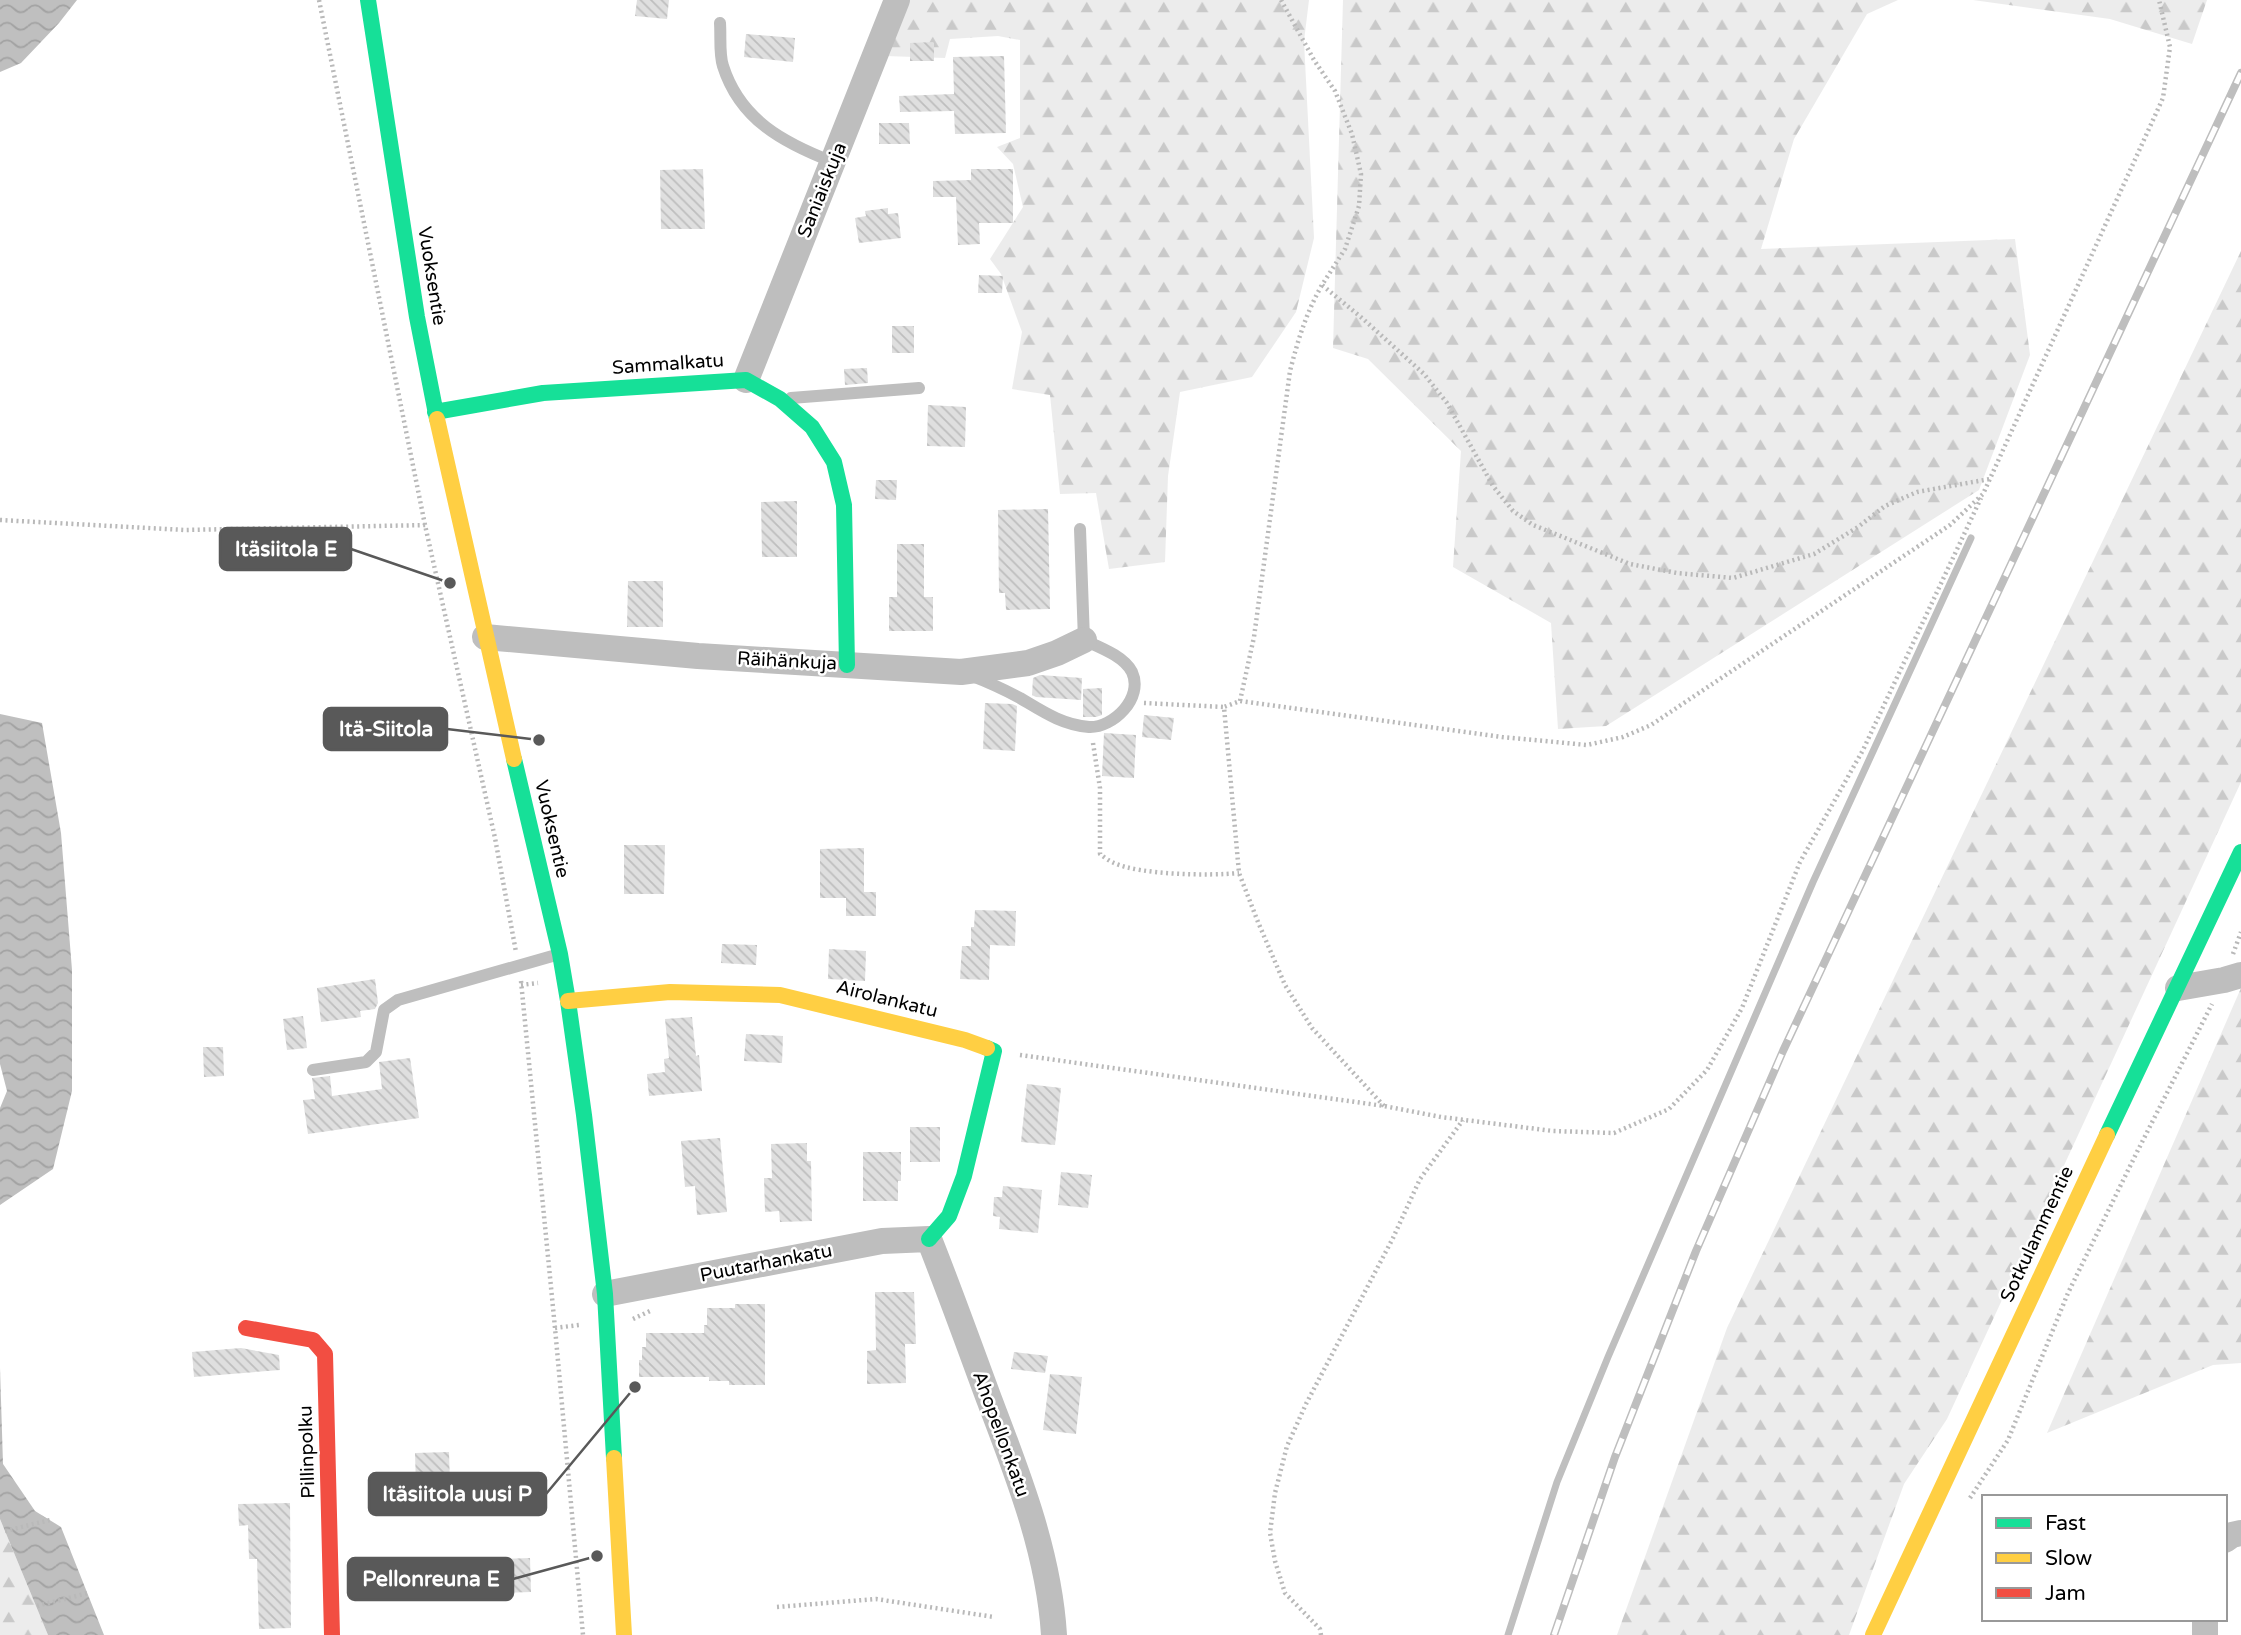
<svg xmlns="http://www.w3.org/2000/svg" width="2241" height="1635" font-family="'Varela Round',sans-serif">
  <defs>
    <pattern id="forest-firs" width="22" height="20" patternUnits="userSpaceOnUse" patternTransform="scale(1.75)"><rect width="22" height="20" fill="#ececec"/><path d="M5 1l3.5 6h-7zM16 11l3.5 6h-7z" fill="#c9c9c9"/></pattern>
    <pattern id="water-waves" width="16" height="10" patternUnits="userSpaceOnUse" patternTransform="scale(1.75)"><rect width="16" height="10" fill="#bfbfbf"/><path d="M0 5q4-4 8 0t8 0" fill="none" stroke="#a2a2a2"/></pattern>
    <pattern id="building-back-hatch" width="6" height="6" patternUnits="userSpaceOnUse" patternTransform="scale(1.75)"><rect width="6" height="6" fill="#dfdfdf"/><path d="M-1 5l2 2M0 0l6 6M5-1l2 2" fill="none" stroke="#bebebe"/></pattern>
  </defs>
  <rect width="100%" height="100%" fill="#fff"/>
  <path fill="url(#forest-firs)" d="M907 0H1309L1304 41 1314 238 1296 312 1252 377 1180 392 1168 476 1165 562 1109 569 1096 493 1060 494 1050 395 1012 389 1022 332 1001 274 990 259 1023 207 1013 164 997 147 1020 138V40L998 36 950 39 945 58 885 56Z
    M1343 0H1898L1867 14 1794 139 1761 249 2015 239 2030 355 1979 490 1606 726 1558 729 1551 623 1453 567 1461 451 1368 359 1333 348Z
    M1973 0H2207L2192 44 2110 19Z
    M2241 251V782L1947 1419 1904 1484 1849 1635H1617L1727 1328Z
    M2241 988V1363L2213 1365 2047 1433Z
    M0 1519 48 1635H0Z"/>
  <path fill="url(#water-waves)" d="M0 0H77L59 23 21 63 0 72Z
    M0 714 42 723 61 833 72 970V1091L53 1169 0 1205V1108L7 1091 0 1064Z
    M0 1368 3 1464 35 1511 61 1527 104 1635H48L0 1519Z"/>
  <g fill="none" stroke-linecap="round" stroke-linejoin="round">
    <path stroke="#bfbfbf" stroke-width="7" d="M1508 1635 1557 1482 1608 1357 1813 882 1971 538"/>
  </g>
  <path fill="url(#building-back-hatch)" d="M637 0H669L667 19 635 16Z
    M746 34 795 38 793 62 744 57Z
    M934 42V61H910V43Z
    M1004 56 1006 133 955 134 954 111 900 112 899 96 954 94 953 57Z
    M879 123H909L910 144H879Z
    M703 169 705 229H661L660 170Z
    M971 169H1013V223H979L980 244 958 245 956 197H933V181L971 180Z
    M888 208V214L898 213 901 238 859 243 855 218 866 216 865 211Z
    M979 275 1003 276 1002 293H978Z
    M892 326H914V353H892Z
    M867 368 868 383 845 385 844 369Z
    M928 405 966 407 965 447 927 446Z
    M876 480H897L896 500 875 499Z
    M797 501V557H762L761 502Z
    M1048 509 1050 609 1006 610 1005 593H999L998 510Z
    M897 544H924V597H933V631H889V597H897Z
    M628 581H663V627H627Z
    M1040 675 1082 678 1081 700 1036 697 1032 695 1033 678Z
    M1102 688V715L1096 717H1083V689Z
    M985 703 1012 704 1017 706 1015 751 983 749Z
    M1144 715 1174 718 1171 740 1142 737Z
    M1104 733 1136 735 1134 778 1102 776Z
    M624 845H665L664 894H624Z
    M864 848V892H876V916H846V898H820V849Z
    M975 910 1016 911 1015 946 990 945 989 980 960 979 962 946H971V927H974Z
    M722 944 757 945 756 965 721 963Z
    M829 949 866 951 865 981 828 979Z
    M375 979 378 1003 375 1009 360 1011 361 1017 321 1022 317 988Z
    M303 1016 307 1048 287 1050 283 1019Z
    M692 1017 696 1056 699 1055 702 1091 649 1096 647 1074 665 1072 664 1059 669 1058 665 1019Z
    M746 1034 783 1036 782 1063 744 1061Z
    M203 1047H223L224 1076 204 1077Z
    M410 1058 419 1118 308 1134 303 1100 315 1099 312 1078 330 1076 332 1096 382 1089 379 1062Z
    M1027 1084 1061 1088 1055 1145 1021 1142Z
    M910 1127H940V1162H910Z
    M720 1138 727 1212 697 1215 695 1186 685 1187 681 1141Z
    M807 1143V1161H811L812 1221 780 1222 779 1211 765 1212 764 1178H772L771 1144Z
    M863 1152H901V1181H898V1201H863Z
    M1061 1172 1092 1175 1088 1208 1058 1205Z
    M1003 1186 1042 1190 1038 1233 999 1229 1000 1217 993 1216 994 1197H1002Z
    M875 1292H914L916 1344H905L906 1383 867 1384V1351L876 1350Z
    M735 1304H765V1385H729V1381H709V1377H639V1360H642V1347H646V1333H704V1325H707V1308H735Z
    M241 1348 279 1355 280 1370 194 1377 192 1352Z
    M1014 1352 1048 1356 1045 1373 1011 1369Z
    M1050 1374 1082 1377 1076 1434 1043 1430Z
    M449 1452 450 1484 416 1485 415 1453Z
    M290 1503 291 1628 259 1629 257 1559H249L248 1525 239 1526 238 1504Z
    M530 1558 531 1592 496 1593 495 1559Z"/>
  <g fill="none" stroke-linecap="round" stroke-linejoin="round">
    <path stroke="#b9b9b9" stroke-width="4.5" stroke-dasharray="2 3.5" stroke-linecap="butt" d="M319 0 425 525 495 838 516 952
      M1281 0 1314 60 1335 91 1352 134 1361 174 1359 206 1345 249 1322 285 1362 318 1424 374 1447 403 1493 486 1513 511 1533 525 1630 564 1677 573 1733 578 1814 554 1858 527 1885 506 1917 492 1990 479
      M0 520 185 530 427 525
      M1240 701 1254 637 1290 371C1298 340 1306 313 1322 285
      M1144 703 1224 707
      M1093 743 1100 788V854C1104 857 1109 861 1114 863 1140 875 1210 876 1239 873
      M2233 954 2241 932
      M521 981 555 1328 583 1635
      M521 985 538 983
      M1020 1055 1384 1106 1441 1117 1553 1131 1614 1133 1669 1109 1707 1070 1742 1008 1800 862 1863 750 1981 498
      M1384 1106 1312 1028 1285 985 1258 922 1239 873 1224 707 1240 701 1502 737 1587 745 1623 737 1651 725 1950 525 1983 494 2163 98 2170 47 2159 0
      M633 1319 650 1311
      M555 1328 579 1325
      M1970 1498 2008 1440 2068 1293 2136 1154 2212 1004
      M5 1531 50 1520
      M37 1606 88 1593
      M777 1607 876 1599 994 1617
      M1321 1635 1320 1629 1285 1593 1275 1561 1270 1533 1275 1493 1287 1446 1306 1404 1393 1238 1420 1179 1463 1120"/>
    <path stroke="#bebebe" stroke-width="12" d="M720 23C721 37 719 54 723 66 740 120 784 143 833 162
      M791 398 919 388
      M972 676C988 682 1005 690 1020 698 1042 711 1062 725 1089 727 1113 728 1144 698 1132 672 1124 656 1099 647 1084 640L1080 529
      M313 1070 366 1062 376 1052 384 1010 398 1000 556 955"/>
    <path stroke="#bebebe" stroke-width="26" d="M746 380 897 0
      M485 637 698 656 961 672 1028 663 1057 653 1084 640
      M2178 988 2224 980 2241 975
      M605 1294 882 1241 929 1239C950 1292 969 1345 989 1399 1018 1475 1049 1553 1054 1635
      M2225 1540 2232 1535 2241 1533
      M2205 1635V1619"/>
    <path stroke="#16e098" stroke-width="16" d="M368 0 417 317 437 419
      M435 412 543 393 746 380 780 399 812 427 834 462 844 505 847 665
      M514 759 560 954 568 1001 584 1115 605 1294 614 1458
      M2107 1135 2241 852
      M929 1239 949 1216 964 1176 994 1051 987 1048"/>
    <path stroke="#ffcf43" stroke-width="16" d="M437 419 514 759
      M568 1001 670 992 780 995 965 1040 987 1048
      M614 1458 624 1635
      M1873 1635 2107 1135"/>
    <path stroke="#f24e42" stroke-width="16" d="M246 1328 313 1340 325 1354 332 1635"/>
    <defs>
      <path id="rail" d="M1554 1635 1615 1457 1696 1251 1783 1051 2241 73"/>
    </defs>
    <use href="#rail" stroke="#bebebe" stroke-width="8"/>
    <use href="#rail" stroke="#fff" stroke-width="5" stroke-dasharray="16" stroke-linecap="butt"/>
  </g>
  <g text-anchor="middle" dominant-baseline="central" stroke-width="5" stroke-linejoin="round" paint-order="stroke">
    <g font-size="19" fill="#000" stroke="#fff">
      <text transform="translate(822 190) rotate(-68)">Saniaiskuja</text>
      <text transform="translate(432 276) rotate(81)">Vuoksentie</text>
      <text transform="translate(668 364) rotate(-4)">Sammalkatu</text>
      <text transform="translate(787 661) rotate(3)">Räihänkuja</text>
      <text transform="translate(552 829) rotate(77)">Vuoksentie</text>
      <text transform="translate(887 999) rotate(14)">Airolankatu</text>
      <text transform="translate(2037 1234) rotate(-65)">Sotkulammentie</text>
      <text transform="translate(766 1263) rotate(-11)">Puutarhankatu</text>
      <text transform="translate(1001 1434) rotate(70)">Ahopellonkatu</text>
      <text transform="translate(307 1452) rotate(-92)">Pillinpolku</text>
    </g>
  </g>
  <path fill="none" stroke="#595959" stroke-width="2.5" d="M450 583L351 549M539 740L447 729M635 1387L546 1494M597 1556L513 1579"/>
  <g fill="#595959" stroke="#fff" stroke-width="2.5">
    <circle cx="450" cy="583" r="7"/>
    <circle cx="539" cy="740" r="7"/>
    <circle cx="635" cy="1387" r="7"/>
    <circle cx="597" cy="1556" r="7"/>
  </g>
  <g fill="#595959" stroke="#595959" stroke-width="2.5">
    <rect x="220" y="528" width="131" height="42" rx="7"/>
    <rect x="324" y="708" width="123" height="42" rx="7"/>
    <rect x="369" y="1473" width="177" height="42" rx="7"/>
    <rect x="348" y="1558" width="165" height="42" rx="7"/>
  </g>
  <g font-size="21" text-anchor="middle" font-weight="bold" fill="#fff">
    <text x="286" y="556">Itäsiitola E</text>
    <text x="386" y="736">Itä-Siitola</text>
    <text x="457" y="1501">Itäsiitola uusi P</text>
    <text x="431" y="1586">Pellonreuna E</text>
  </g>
  <rect x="1982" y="1495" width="245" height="126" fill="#ffffff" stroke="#999999" stroke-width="2"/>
  <rect x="1996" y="1518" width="35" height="10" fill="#16e098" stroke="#999999" stroke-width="2"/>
  <text x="2045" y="1530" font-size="21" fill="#000000">Fast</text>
  <rect x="1996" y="1553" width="35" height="10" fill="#ffcf43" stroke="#999999" stroke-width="2"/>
  <text x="2045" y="1565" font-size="21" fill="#000000">Slow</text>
  <rect x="1996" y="1588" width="35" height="10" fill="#f24e42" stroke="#999999" stroke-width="2"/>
  <text x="2045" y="1600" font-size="21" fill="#000000">Jam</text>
</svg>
